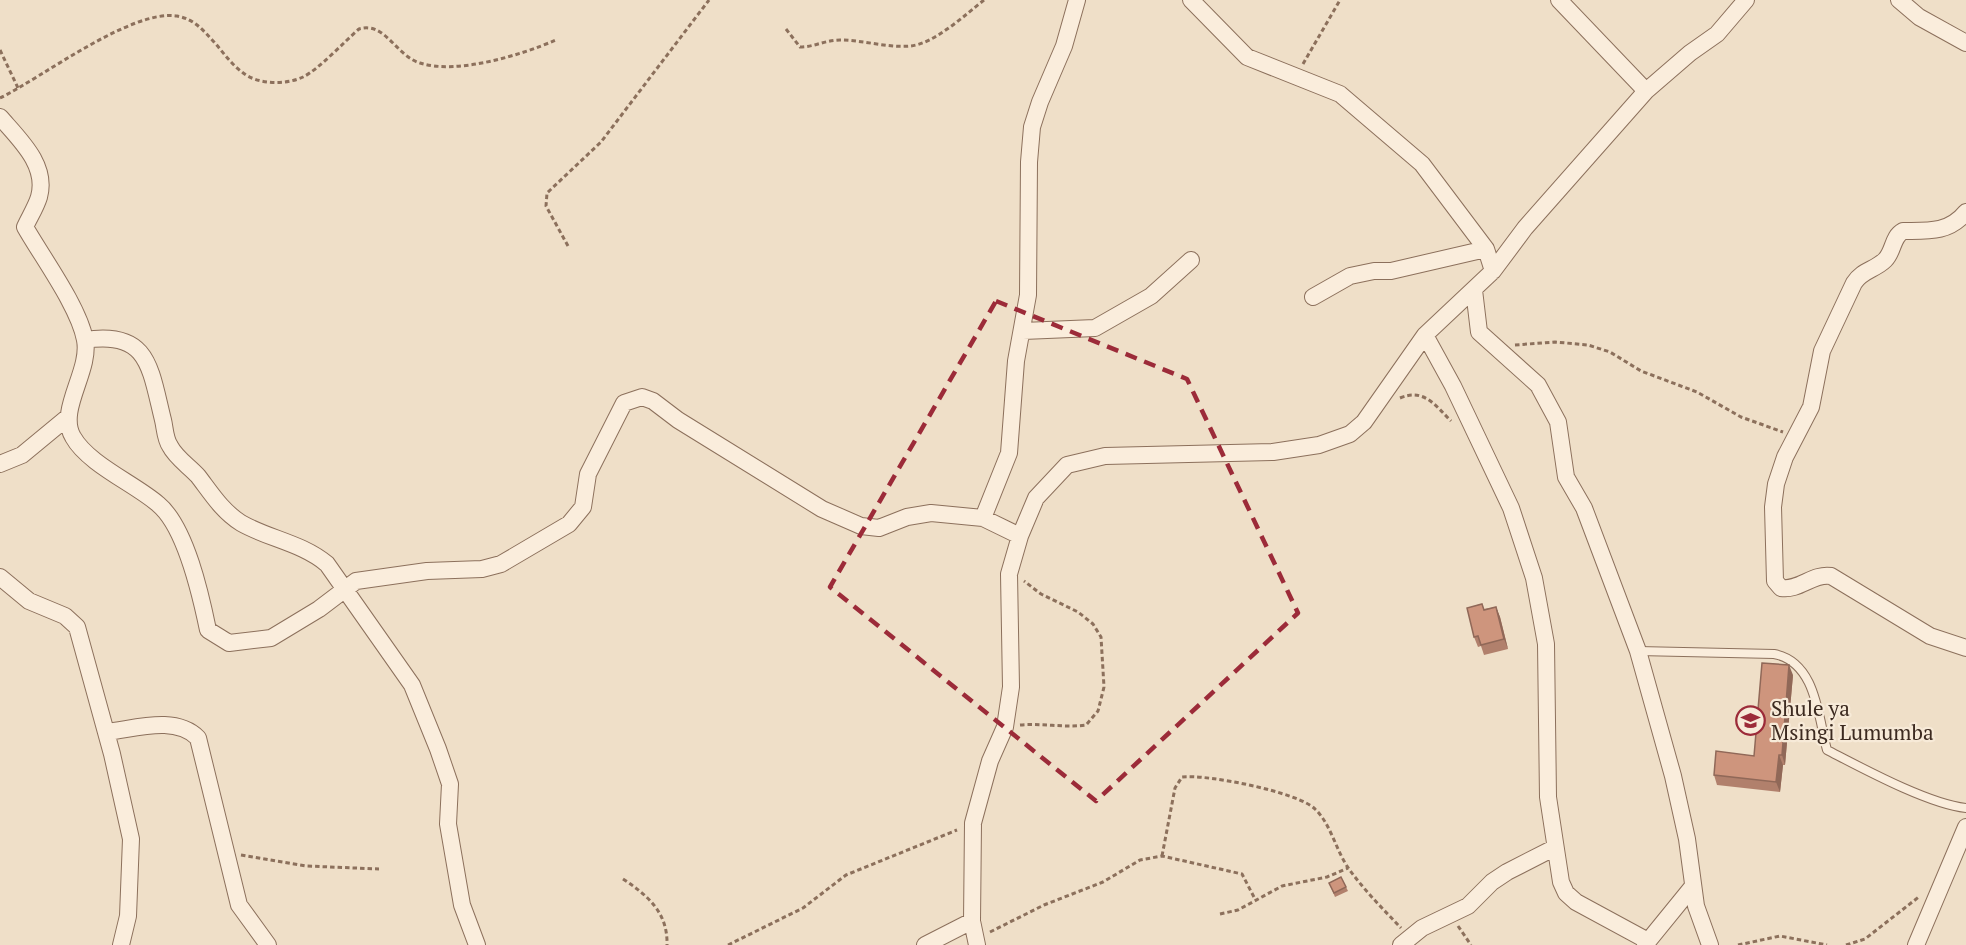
<svg xmlns="http://www.w3.org/2000/svg" width="1966" height="945" font-family="'PT Serif',serif">
  <rect width="100%" height="100%" fill="#efdfc8"/>
  <g fill="none" stroke-linecap="round" stroke-linejoin="round">
    <defs>
      <path id="service" d="M1638 651 1774 654C1816 662 1818 716 1827 750 1862 768 1928 804 1966 808"/>
      <path id="minor" d="M1191 0 1247 57 1340 94 1422 164 1486 249 1493 271
        M1559 0 1646 91
        M1899 0 1919 17 1966 43
        M0 117C19 139 48 165 39 197 36 207 29 218 25 227 42 257 79 307 85 340 91 371 57 410 73 437 88 464 135 484 158 504 186 527 201 596 208 630L229 643 271 638 319 609 356 581 427 571 482 569 501 564 569 524 583 507 588 474 624 403 642 397 653 401 678 420 822 509 861 526 879 528 907 517 931 513 983 518 1020 536
        M1966 212C1949 233 1928 231 1903 231 1892 237 1894 251 1885 260 1875 270 1862 270 1854 283L1822 351 1811 407 1785 457 1776 484 1773 507 1775 581 1781 588C1799 591 1813 573 1831 576L1930 636 1966 648
        M1474 290 1479 332 1538 385 1558 422 1566 477 1584 508 1638 651 1673 776 1687 839 1696 906 1710 945
        M1313 297 1350 276 1374 271H1391L1486 249
        M1023 331 1095 328 1151 296 1191 260
        M1425 335 1453 386 1511 508 1534 578 1546 644 1548 797 1561 882 1566 893 1576 902 1648 941
        M85 340C149 330 150 368 163 420 165 428 165 439 170 446 176 458 189 466 198 476 211 493 222 511 241 523 269 539 302 543 327 564L412 685 438 749 450 784 448 824 462 905 477 945
        M0 464 22 455 68 417
        M983 518 1009 453 1016 361 1028 295 1029 162 1032 127 1040 102 1064 46 1077 0
        M0 577 29 601 65 616 77 627 112 754 131 839 128 916 121 945
        M106 732C135 729 175 715 198 738L239 905 268 945
        M925 945 972 921
        M977 945 972 921 973 823 990 761 1005 727 1011 687 1009 574 1020 536 1036 498 1067 465 1105 456 1273 452 1319 445 1350 434 1364 422 1425 335 1493 271 1525 228 1646 91 1690 53 1717 34 1746 0
        M1401 945 1422 928 1468 906 1492 882 1507 872 1554 848
        M1645 945 1693 886
        M1916 945 1966 827"/>
    </defs>
    <use href="#service" stroke="#8c705c" stroke-width="10"/>
    <use href="#minor" stroke="#8c705c" stroke-width="18"/>
    <path stroke="#8c705c" stroke-width="3" stroke-dasharray="4.5 3" stroke-linecap="butt" d="M786 29 800 47C814 47 826 40 840 40 863 40 887 48 910 46 934 44 965 15 984 0
      M0 50 18 88
      M1303 64 1340 0
      M0 98C43 77 131 9 177 16 194 19 203 30 214 42 223 52 231 64 242 72 257 85 286 85 303 77 318 70 345 41 359 29 385 21 396 56 420 63 457 75 521 55 556 40
      M568 246 546 206 547 193 601 142 709 0
      M1515 345 1555 342 1588 345 1610 352 1641 371 1697 392 1741 417 1783 432
      M1400 398C1424 388 1435 405 1451 421
      M1020 725C1042 723 1064 728 1086 725L1098 711 1104 687 1101 637 1093 624 1078 612 1041 594 1024 581
      M241 855 306 866 379 869
      M1162 856 1175 788 1182 777C1207 774 1298 792 1315 809 1331 824 1336 851 1349 869 1364 890 1383 909 1401 928
      M623 879C647 895 668 912 667 945
      M1220 914 1238 910 1282 886 1327 877 1348 868
      M1458 926 1471 945
      M990 932 1044 905 1103 882 1140 860 1162 856 1242 874 1255 899
      M728 945 803 908 846 875 957 830
      M1738 945 1780 936 1827 945
      M1846 945 1865 939 1920 896"/>
    <use href="#service" stroke="#faeddc" stroke-width="8"/>
    <use href="#minor" stroke="#faeddc" stroke-width="16"/>
  </g>
  <path fill="#b1806c" d="M1496 607 1500 617 1508 649 1484 655 1481 646 1478 647 1474 637 1484 609Z
    M1793 675 1785 765H1783L1780 792 1717 785 1714 775 1754 756Z
    M1329 883 1346 887 1348 891 1335 897Z"/>
  <path fill="#906858" d="M1496 607 1500 617 1508 649 1504 639Z
    M1789 665 1793 675 1785 765 1782 755Z
    M1779 755 1783 765 1780 792 1776 782Z"/>
  <path fill="#ce957d" stroke="#906858" stroke-width="1.5" d="M1482 604 1484 610 1496 607 1504 639 1481 645 1478 636 1474 637 1467 608Z
    M1762 663 1789 665 1782 755H1779L1776 782 1714 775 1716 751 1754 756Z
    M1341 877 1346 887 1334 893 1329 883Z"/>
  <path fill="none" stroke="#9c2b39" stroke-width="4.5" stroke-dasharray="12 8" stroke-linejoin="round" d="M996 301 1187 379 1298 613 1096 801 830 587Z"/>
  <defs>
    <symbol id="school-ring" viewBox="-11 -11 22 22"><circle r="9.5" fill="#f7ead8" stroke="#9c2b39" stroke-width="1.5"/><path d="M0-5L7-2L0 1L-7-2ZM-4 1L0 2.5L4 1V4Q0 6-4 4Z" fill="#9c2b39"/></symbol>
  </defs>
  <g fill-rule="evenodd">
    <use href="#school-ring" x="1734" y="704" width="33" height="33"/>
  </g>
  <g text-anchor="middle" dominant-baseline="central" stroke-width="4.5" stroke-linejoin="round" paint-order="stroke">
    <g font-size="21" fill="#3c2a20" stroke="#f7ead8" text-anchor="start">
      <text x="1771" y="708">Shule ya<tspan x="1771" dy="24">Msingi Lumumba</tspan></text>
    </g>
  </g>
</svg>
